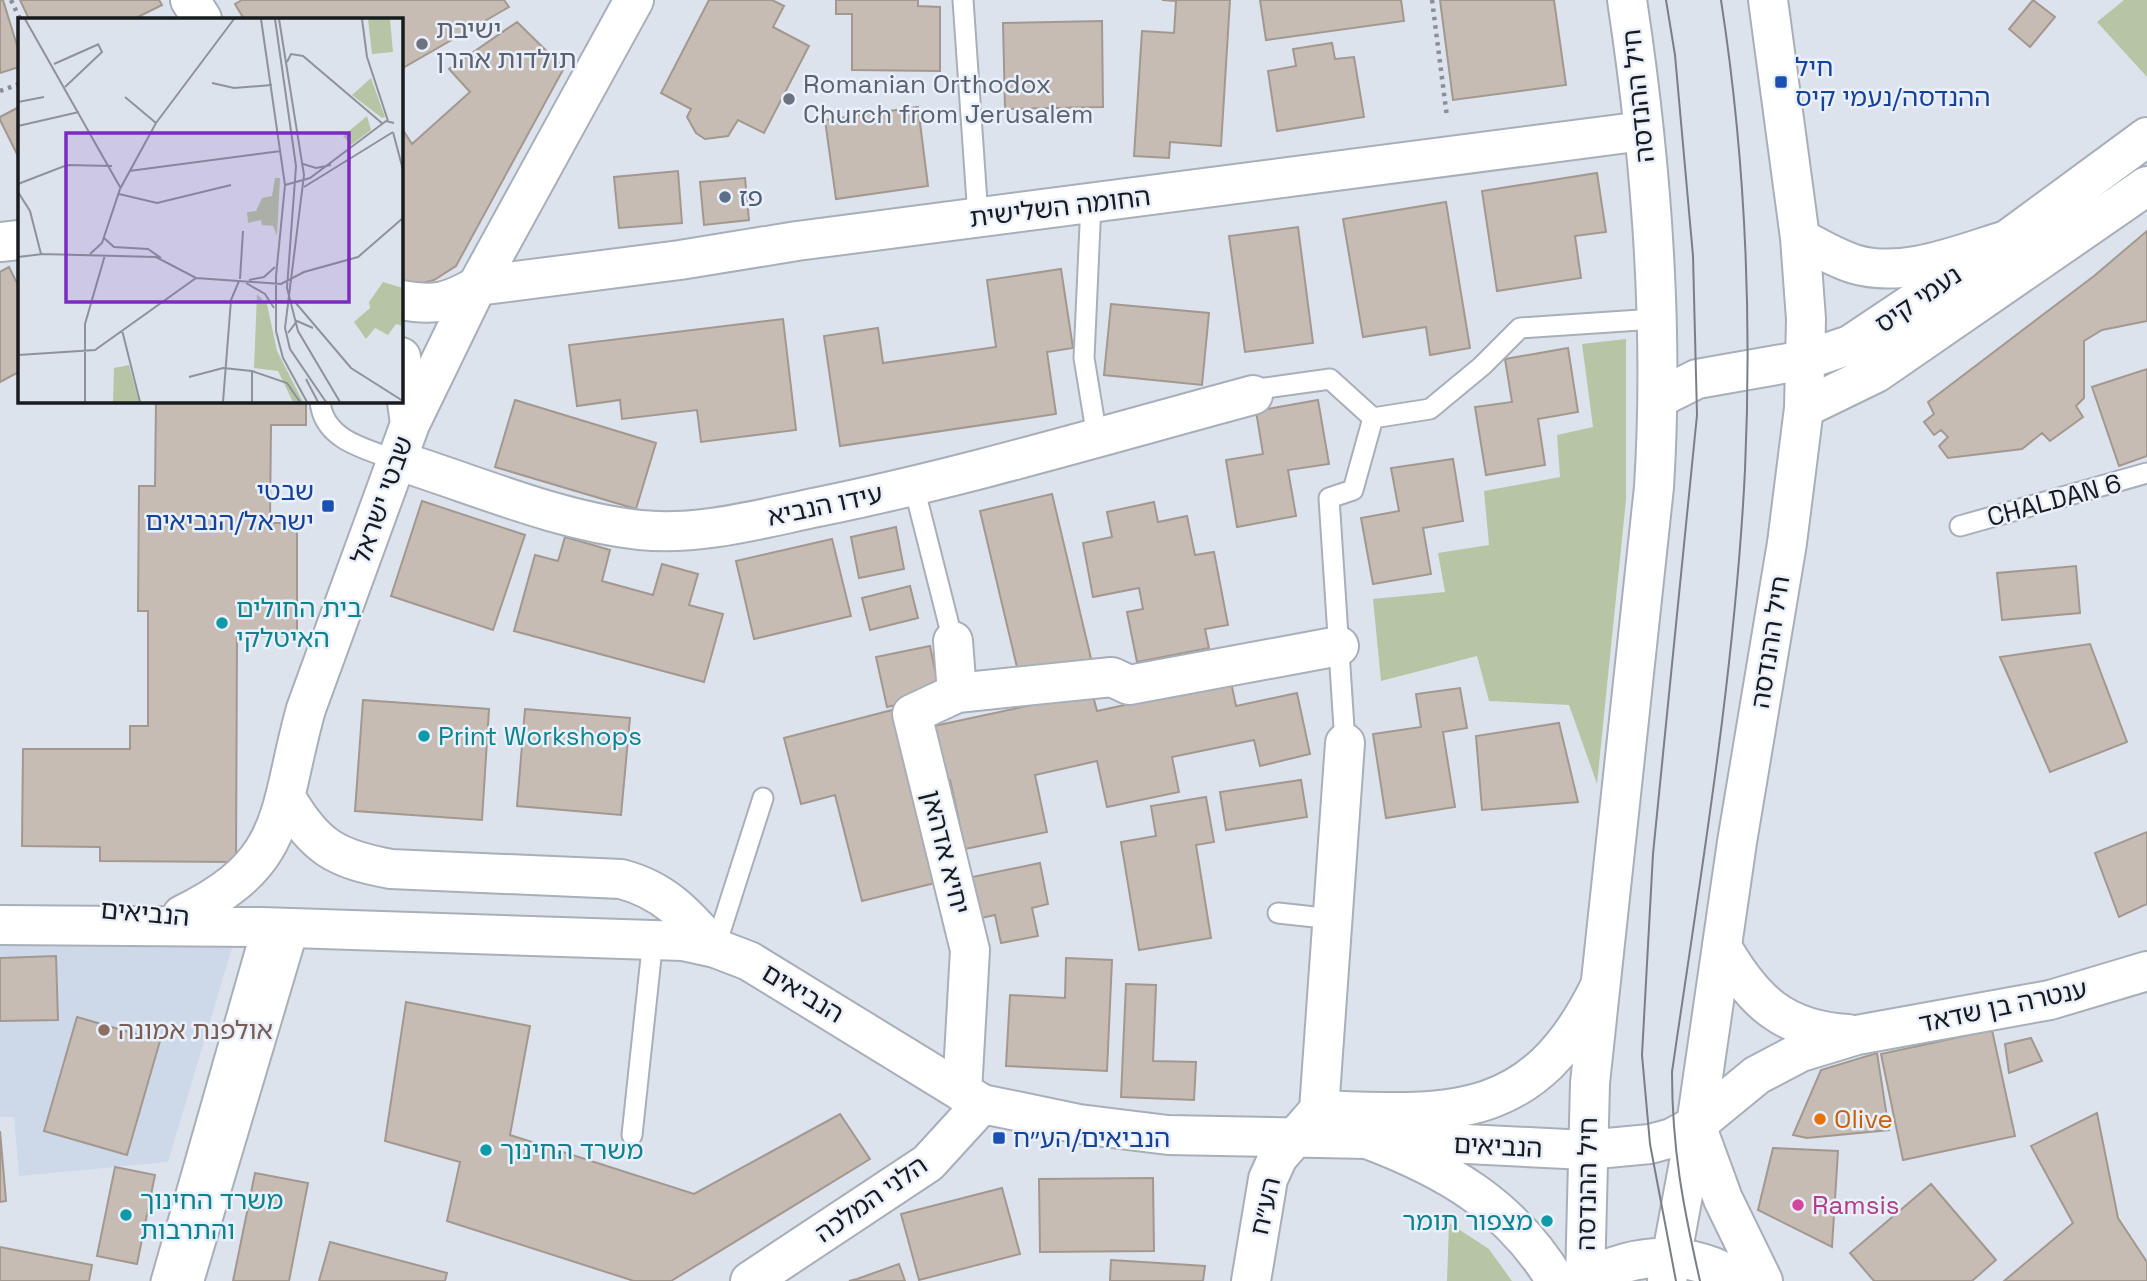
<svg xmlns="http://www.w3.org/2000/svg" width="2147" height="1281" font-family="'Space Grotesk','Noto Sans Hebrew',sans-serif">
  <rect width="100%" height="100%" fill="#dce3ed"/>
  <path fill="#cdd8e9" d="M235 938 168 1162 19 1176 14 1117H0V944Z"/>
  <path fill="#b6c6a5" d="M2124 0H2147V77L2097 22Z
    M1626 339V500L1597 784 1569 705 1489 701 1477 656 1381 681 1373 599 1445 592 1438 553 1489 545 1484 491 1560 477 1557 435 1593 427 1582 344Z
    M1449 1223 1489 1249 1512 1281H1447Z"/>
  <path fill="#c6bcb4" stroke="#a29890" stroke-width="2" d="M0 0H3L19 52V67L0 73Z
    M20 0H159L162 5 134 19H29Z
    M242 0H504L509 7 401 69V19H244L235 4Z
    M709 0H772L784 6 773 27 809 46 764 133 738 120 728 136 705 139 696 133 687 117 691 109 661 93Z
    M836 0H918V6L940 7V71L852 70V14H836Z
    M1162 0H1230L1221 146 1170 142 1169 158 1134 156 1142 31 1174 33 1176 1Z
    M1260 0H1401L1404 21 1266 40Z
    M1440 0H1554L1566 85 1453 100Z
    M2033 0 2055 17 2030 47 2009 29Z
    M1102 21 1103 107 1005 109 1003 23Z
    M517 22 564 68 456 266 434 280 415 285 401 279V127L412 144 470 92 449 69Z
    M1332 43 1335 59 1354 57 1364 117 1277 131 1268 71 1296 66 1293 49Z
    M19 107V158L0 120V117Z
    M918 107 928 186 836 199 825 120Z
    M678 171 682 223 619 228 614 177Z
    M1597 173 1606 232 1575 236 1581 278 1497 291 1482 191Z
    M745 178 749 220 704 225 700 182Z
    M1446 202 1470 348 1430 355 1426 327 1363 337 1343 219Z
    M1298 227 1313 343 1245 352 1229 236Z
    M2147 231V321L2102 330 2084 341V398L2076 406 2083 417 2050 441 2042 433 2022 449 1948 458 1939 446 1948 437 1941 430 1934 435 1924 422 1934 414 1928 402 2094 276Z
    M9 267 19 287V372L0 382V272Z
    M1061 269 1073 348 1047 352 1056 414 840 446 824 336 878 328 883 363 996 347 987 280Z
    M1111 304 1209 313 1202 385 1104 375Z
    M783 319 796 430 701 442 697 410 622 419 620 400 577 406 569 345Z
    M1568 348 1578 412 1538 419 1545 465 1486 475 1475 407 1512 402 1505 359Z
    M2147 369V456L2119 466 2092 387Z
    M515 400 656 443 636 509 495 467Z
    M1318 400 1329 464 1288 470 1296 516 1237 527 1226 460 1263 454 1256 411Z
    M156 401H306V425H271L270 523H297V636H237L236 862 100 861V847L22 846 23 749H130V726H148V611H138L139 486H155Z
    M1453 459 1463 521 1423 528 1431 574 1373 584 1361 518 1399 511 1391 468Z
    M1052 494 1093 667 1021 684 980 511Z
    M422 501 525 535 493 630 391 596Z
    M1154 502 1158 522 1187 516 1195 555 1214 552 1228 625 1205 629 1209 648 1137 662 1127 612 1143 609 1139 588 1093 597 1083 543 1112 537 1107 512Z
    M896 527 904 569 859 578 851 537Z
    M565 537 610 550 602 581 653 595 662 564 698 574 689 605 723 614 704 682 514 631 535 555 558 561Z
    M832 539 851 616 754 639 736 561Z
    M2076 566 2080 613 2002 620 1997 573Z
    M910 586 918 618 870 630 862 598Z
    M2090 644 2127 742 2050 772 2000 657Z
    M930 646 940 695 887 707 876 657Z
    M1231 682 1236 706 1297 693 1310 754 1260 766 1254 740 1172 757 1179 792 1107 807 1097 761 1035 775 1047 832 965 849 950 780 932 784 920 729 1092 692 1097 711Z
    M1460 688 1467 728 1443 732 1455 807 1386 818 1373 734 1421 727 1416 694Z
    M363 700 489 709 482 820 355 811Z
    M525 709 630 718 621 815 517 806Z
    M896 709 939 882 862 901 835 795 801 804 784 738Z
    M1559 723 1578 802 1482 810 1476 736Z
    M1301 780 1307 817 1226 830 1220 792Z
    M1206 797 1214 842 1196 845 1211 938 1139 950 1121 842 1156 836 1151 806Z
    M2147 832V904L2119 917 2095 853Z
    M1040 863 1048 904 1032 908 1038 936 1001 943 995 915 967 921 958 880Z
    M56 956 58 1020 0 1021V958Z
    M1066 958 1112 960 1107 1071 1006 1066 1010 995 1065 998Z
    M1126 984 1156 985 1153 1061 1196 1062 1194 1100 1121 1097Z
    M406 1002 530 1026 510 1135 694 1194 840 1114 870 1159 671 1281H634L447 1221 460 1162 385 1141Z
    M77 1017 160 1041 127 1155 44 1131Z
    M1992 1030 2015 1136 1903 1160 1881 1054Z
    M2031 1038 2042 1061 2009 1073 2005 1044Z
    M1877 1053 1889 1130 1807 1138 1793 1135 1821 1070Z
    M2097 1113 2118 1218 2147 1262V1281H2004L2073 1223 2031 1146Z
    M0 1131 6 1201 0 1202Z
    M1773 1148 1838 1151 1832 1247 1758 1210Z
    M115 1167 155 1175 137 1264 97 1256Z
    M255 1173 308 1183 289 1281H233Z
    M1153 1178 1154 1251 1040 1252 1039 1179Z
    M1931 1184 1996 1260 1972 1281H1874L1850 1253Z
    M1002 1188 1020 1254 919 1280 901 1214Z
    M330 1242 447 1273 445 1281H319Z
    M0 1247 92 1265 89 1281H0Z
    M1111 1260 1205 1266 1203 1281H1110Z
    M899 1264 905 1281H849L857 1279Z"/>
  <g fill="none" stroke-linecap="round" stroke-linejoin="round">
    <defs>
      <path id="lane" d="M963 0 978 217
        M1091 203 1084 358 1097 437
        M1253 395 1258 389 1330 379 1373 418 1430 409 1482 366 1520 328 1655 319
        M320 401C323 440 366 449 396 460
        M914 487 953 641
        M1960 526 2147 473
        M1345 743 1329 498 1353 490 1373 418
        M1278 913 1333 919
        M715 948 763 798
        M632 1135 653 939
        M161 1281 262 927"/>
      <path id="street" d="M0 242 19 240
        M477 286 680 260 797 241 1643 131
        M396 460C476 485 557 521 640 530 699 536 760 519 818 507 965 477 1108 434 1253 395
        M953 641 957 693 912 714 970 950 962 1092
        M957 693 1112 677 1129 685 1339 646
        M1722 947C1753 1001 1783 1030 1848 1034
        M1319 1110 1345 743
        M1696 1125 1757 1075 1801 1052 1857 1035 2050 1000 2147 971
        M750 1281 928 1163 982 1104
        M1251 1281 1268 1179 1278 1157 1319 1110C1451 1115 1533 1122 1599 988"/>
      <path id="secondary" d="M190 0 202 19
        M401 300C434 306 448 303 477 286
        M401 357 410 424
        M1659 398 1697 379 1805 360 1850 345 2007 240 2147 137
        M1804 408 1876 373 2147 186
        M287 799C315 847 336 859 391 869L621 879C664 890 686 915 715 948
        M182 915C291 862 277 812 306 709L410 424 477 286 634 0
        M0 925 262 927 683 941 715 948 749 961 982 1104 1079 1124 1168 1135 1367 1139 1586 1150 1650 1144 1672 1138 1696 1125 1723 1199 1763 1281
        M1585 1280C1636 1251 1690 1249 1740 1281
        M184 1281 289 928"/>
      <path id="highway" d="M1800 238C1818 248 1835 258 1854 264 1903 279 1960 254 2007 240
        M1367 1139C1447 1169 1511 1206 1556 1281
        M1585 1281 1590 1083 1654 487C1664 327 1651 158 1627 0
        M1667 1281 1696 1125 1737 842 1787 543 1804 408 1806 319 1800 238 1768 0"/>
    </defs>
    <use href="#lane" stroke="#a8afb9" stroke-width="23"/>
    <use href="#street" stroke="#a8afb9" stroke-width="42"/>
    <use href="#secondary" stroke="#a8afb9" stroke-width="42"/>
    <use href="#highway" stroke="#a8afb9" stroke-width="42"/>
    <path stroke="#8a8f97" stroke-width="4.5" stroke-dasharray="3.5 5" stroke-linecap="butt" d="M11 0 20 19
      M1432 0 1447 117
      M0 91 19 84"/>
    <use href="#lane" stroke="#fff" stroke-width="19"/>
    <use href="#street" stroke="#fff" stroke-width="38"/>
    <use href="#secondary" stroke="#fff" stroke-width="38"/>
    <use href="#highway" stroke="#fff" stroke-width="38"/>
    <path stroke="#7a7f86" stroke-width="2" d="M1666 0 1675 55 1693 256 1697 415 1653 854 1642 1055 1650 1144 1676 1281
      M1700 1281C1683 1206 1672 1149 1672 1072 1701 872 1735 671 1745 470 1752 313 1745 155 1721 0"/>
  </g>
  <g fill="#6b7280" stroke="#e9f0fb" stroke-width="2.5">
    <circle cx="422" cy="44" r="7"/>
    <circle cx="789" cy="99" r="7"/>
  </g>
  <g fill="#1a4fb4" stroke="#e9f0fb" stroke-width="2.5">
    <rect x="1774" y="75" width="14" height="14" rx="3.5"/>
    <rect x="321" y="499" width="14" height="14" rx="3.5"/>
    <rect x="992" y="1131" width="14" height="14" rx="3.5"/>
  </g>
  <circle fill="#5c6f8a" stroke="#e9f0fb" stroke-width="2.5" cx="725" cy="197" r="7"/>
  <g fill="#0f9aa8" stroke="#e9f0fb" stroke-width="2.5">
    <circle cx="222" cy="623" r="7"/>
    <circle cx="424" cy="736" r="7"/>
    <circle cx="486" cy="1150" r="7"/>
    <circle cx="126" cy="1215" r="7"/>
    <circle cx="1547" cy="1221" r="7"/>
  </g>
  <circle fill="#8d6e63" stroke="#e9f0fb" stroke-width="2.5" cx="104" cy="1030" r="7"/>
  <circle fill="#e8710a" stroke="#e9f0fb" stroke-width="2.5" cx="1820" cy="1119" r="7"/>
  <circle fill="#d1479c" stroke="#e9f0fb" stroke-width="2.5" cx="1798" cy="1205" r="7"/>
  <g text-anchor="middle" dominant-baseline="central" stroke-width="5" stroke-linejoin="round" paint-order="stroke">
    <g font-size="26" fill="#5b616d" stroke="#e9f0fb" text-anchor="start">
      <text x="436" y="29">ישיבת<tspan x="436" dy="30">תולדות אהרן</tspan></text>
      <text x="803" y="84">Romanian Orthodox<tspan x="803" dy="30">Church from Jerusalem</tspan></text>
    </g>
    <g font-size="26" fill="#164399" stroke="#e9f0fb" text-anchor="start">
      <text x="1795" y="67">חיל<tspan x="1795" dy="30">ההנדסה/נעמי קיס</tspan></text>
      <text x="314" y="491" text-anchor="end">שבטי<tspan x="314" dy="30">ישראל/הנביאים</tspan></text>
      <text x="1013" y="1138">הנביאים/הע״ח</text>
    </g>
    <g font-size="26" fill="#181b1e" stroke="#e9f0fb">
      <text transform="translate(1638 96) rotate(-96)">חיל ההנדסה</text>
      <text transform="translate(1060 207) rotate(-7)">החומה השלישית</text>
      <text transform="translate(1918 299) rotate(-34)">נעמי קיס</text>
      <text transform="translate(382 500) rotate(-70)">שבטי ישראל</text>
      <text transform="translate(2054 500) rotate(-15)">CHALDAN 6</text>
      <text transform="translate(825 505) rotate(-12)">עידו הנביא</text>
      <text transform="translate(1770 642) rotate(-81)">חיל ההנדסה</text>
      <text transform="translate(946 852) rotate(76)">יחיא אדהאן</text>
      <text transform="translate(145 913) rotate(5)">הנביאים</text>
      <text transform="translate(803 993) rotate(31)">הנביאים</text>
      <text transform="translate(2003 1006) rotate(-12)">ענטרה בן שדאד</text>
      <text transform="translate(1498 1146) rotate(3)">הנביאים</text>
      <text transform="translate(1587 1184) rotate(-89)">חיל ההנדסה</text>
      <text transform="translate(871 1199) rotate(-35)">הלני המלכה</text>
      <text transform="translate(1265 1206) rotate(-77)">הע״ח</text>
    </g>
    <g font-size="26" fill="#4e5e75" stroke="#e9f0fb" text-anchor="start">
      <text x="739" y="197">פז</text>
    </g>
    <g font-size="26" fill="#0d838f" stroke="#e9f0fb" text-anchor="start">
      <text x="236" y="608">בית החולים<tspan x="236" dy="30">האיטלקי</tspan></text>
      <text x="438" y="736">Print Workshops</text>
      <text x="500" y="1150">משרד החינוך</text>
      <text x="140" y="1200">משרד החינוך<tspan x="140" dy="30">והתרבות</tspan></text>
      <text x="1533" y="1221" text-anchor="end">מצפור תומר</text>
    </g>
    <g font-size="26" fill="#785e54" stroke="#e9f0fb" text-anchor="start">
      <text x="118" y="1030">אולפנת אמונה</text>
    </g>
    <g font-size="26" fill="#c56008" stroke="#e9f0fb" text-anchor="start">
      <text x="1834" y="1119">Olive</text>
    </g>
    <g font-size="26" fill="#b23c85" stroke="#e9f0fb" text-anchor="start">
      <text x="1812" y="1205">Ramsis</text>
    </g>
  </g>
  <g transform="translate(18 18)">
    <rect width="385" height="385" fill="#dce3ed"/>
    <path d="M350 1H372L375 34 354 36ZM353 60 367 99 364 100 334 77ZM349 98 353 112 333 127 325 118ZM257 160H262L259 218 255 208 244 207 243 202 230 205 229 194 238 193 244 180 254 178ZM365 264 385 270V308L378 306 370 317 357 310 348 321 336 304 352 290 351 284ZM239 276 249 286 259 333 285 384H275L260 353 236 350ZM111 347 121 384H95L96 350Z" fill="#b6c6a5"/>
    <path fill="none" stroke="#8e939a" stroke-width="2" d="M7 1 102 169M243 1 267 167 258 258V313L265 340 289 384M257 1 278 148 269 270 280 313 322 384M261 1 286 157 267 310 272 331 308 384M344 1 349 39 370 103M269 44 273 36 285 38 365 106M36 46 81 26M194 65 216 70 254 67M47 69 84 34 80 26M107 79 138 105M0 84 26 79M0 108 61 94M375 114 385 152M285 146 298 150 313 147M111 153 263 133M0 166 49 147 94 148M267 167 292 160 368 103 376 105M286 169 375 114M0 174 12 193 23 236M101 176 139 185 213 167M86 220 96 229 130 231 143 240M23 236 138 239 178 260 263 266 286 254 340 239 385 200M72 236 84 225 102 171 138 105 216 1M0 239 25 236M222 261 225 213M231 262 246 259 257 249M228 265 247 276 256 290M257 283 277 284 333 350 385 383M104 312 122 384M270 315 279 303 295 310M0 337 77 332 178 260M171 359 205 350 234 353 269 365 282 384M288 361 300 384M67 384V306L87 237M205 384 213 282 221 263M234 384V353"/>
    <path fill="#7b2cbf" fill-opacity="0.15" stroke="#7b2cbf" stroke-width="3.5" d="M48 115H331V284H48Z"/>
    <rect width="385" height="385" fill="none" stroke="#181b1e" stroke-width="3.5"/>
  </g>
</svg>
